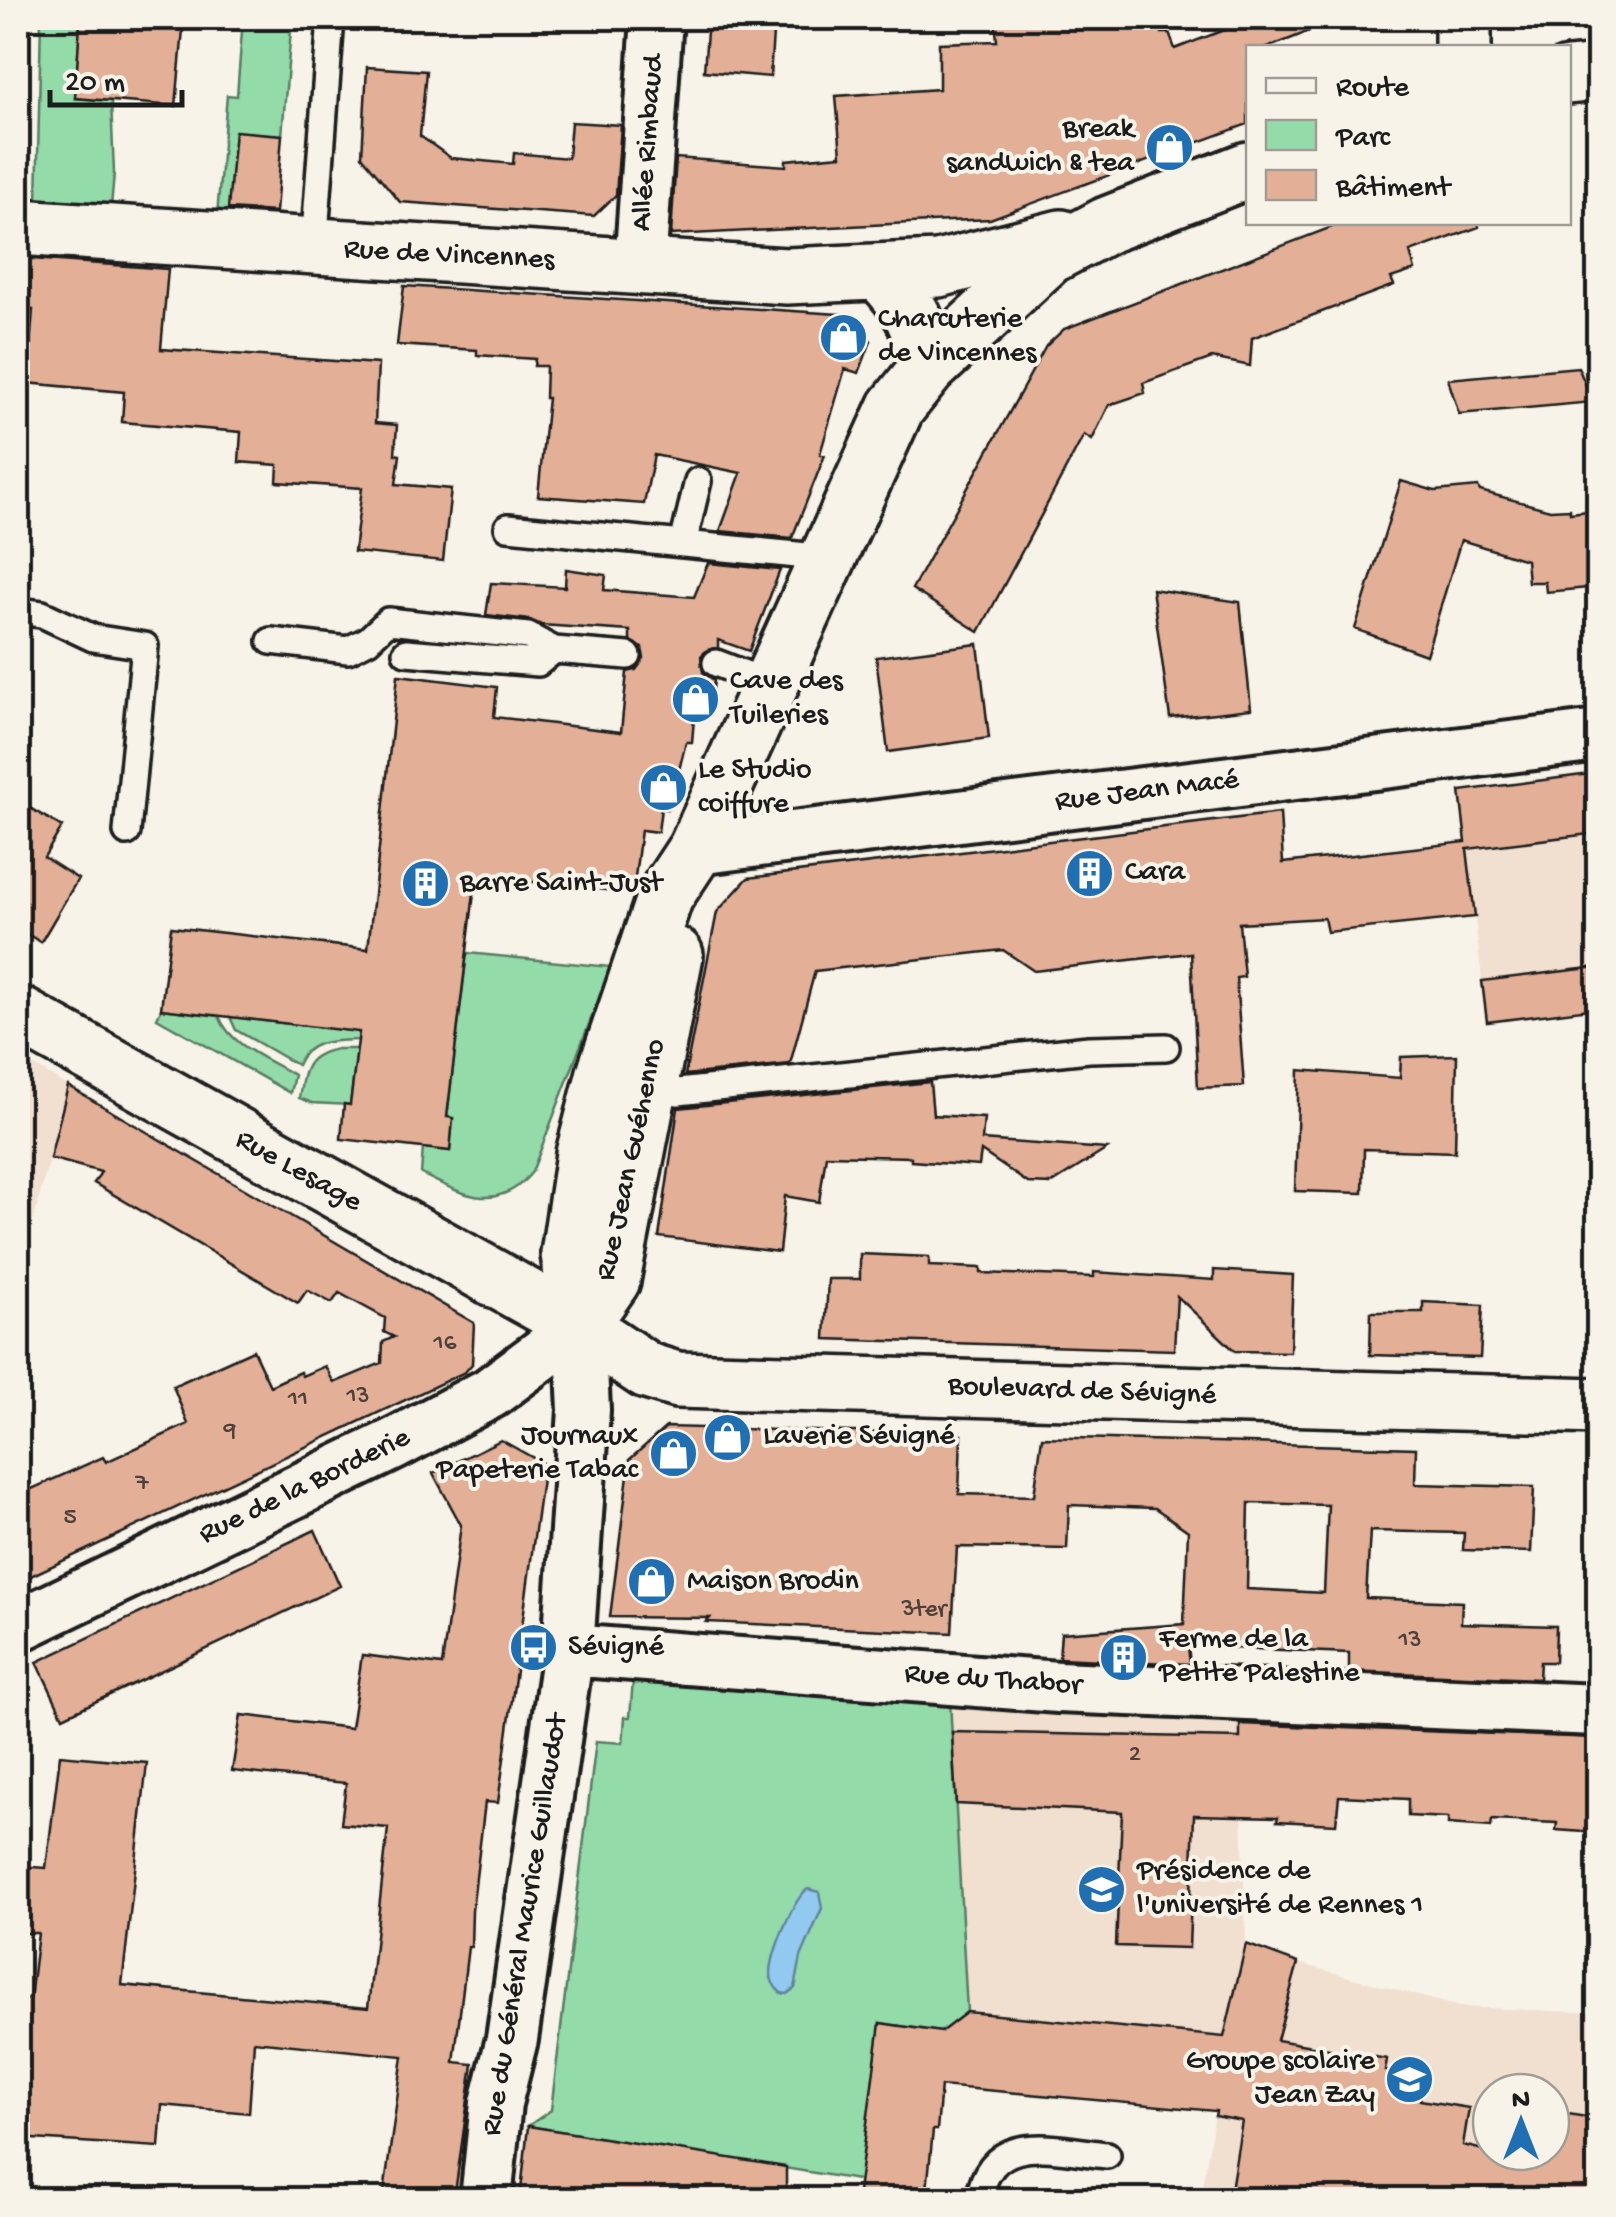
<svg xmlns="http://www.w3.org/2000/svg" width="1616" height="2217" font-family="'Gochi Hand',sans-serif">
  <rect width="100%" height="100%" fill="#f7f3e8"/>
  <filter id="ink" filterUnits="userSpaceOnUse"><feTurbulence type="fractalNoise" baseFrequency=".01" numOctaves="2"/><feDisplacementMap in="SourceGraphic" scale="20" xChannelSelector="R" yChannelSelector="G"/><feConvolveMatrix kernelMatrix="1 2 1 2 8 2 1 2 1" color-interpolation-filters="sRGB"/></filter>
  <g filter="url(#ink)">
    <path fill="#f1dfd0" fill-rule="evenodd" d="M1598 773V1008L1487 1022 1460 791Z
      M18 1056 68 1086 18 1280Z
      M950 1701 1239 1709 1246 1944 1298 1963 1459 2007 1598 2013V2199H1200L1223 2067 1222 2039 967 2012ZM1491 2092H1551V2152H1491Z"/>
    <path fill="#93dba9" stroke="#587c62" stroke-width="2.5" d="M41 18H140L139 29 80 25 75 98 111 101 114 173 111 207 37 203Z
      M243 18H292L282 135 235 132 228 216H217L227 95 237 96Z
      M467 953 611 967 532 1172C497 1215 462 1194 421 1174L423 1148 450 1150 453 1119 447 1117Z
      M161 1009 219 1016C230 1046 268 1059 294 1075L290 1093 157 1018Z
      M230 1017 359 1032 358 1040C333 1041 308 1039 297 1065L236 1030Z
      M337 1049H357L350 1105 312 1103 299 1098C304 1069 305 1055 337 1049Z
      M633 1680 950 1701 967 2012 941 2032 880 2023 924 2191 528 2126 551 2110 596 1741 623 1743 625 1717H630Z"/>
    <path fill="#91c9f0" stroke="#62849b" stroke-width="2.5" d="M808 1889 819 1892 822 1908 801 1957 795 1988 787 1994 781 1993C774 1987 770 1981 771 1972 772 1953 793 1898 808 1889Z"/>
    <path fill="#e3b097" stroke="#1c1c1c" stroke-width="2.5" fill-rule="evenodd" d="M140 18H184L176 106 75 98 80 24 139 29Z
      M708 18H774L770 77 704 71Z
      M995 18H1159L1162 33H1169L1175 49 1232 27 1231 18H1337L1338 20 1267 48H1248V124L990 219 671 235 676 158 786 166V160L841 155 836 96 939 89V43L997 41Z
      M367 67 426 71 420 136 451 158 513 164 514 153 568 158 571 122 621 125 616 195 594 216 400 202 362 156Z
      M235 131 282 135 276 212 228 209Z
      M1345 222H1478L1479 227 1410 252 1415 270 1391 278 1394 285 1252 338 1250 366 1212 358 1143 383 1145 393 1109 405 1092 440 1084 435 979 632 912 589 1046 346 1064 329Z
      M18 258 168 269 161 349 378 364 375 423 397 425 395 454 400 455 396 484 451 489 443 561 354 552 362 488 277 482 278 465 239 462 241 432 122 422 124 392 27 383 33 310 18 309Z
      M404 286 854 315 871 341 859 373 845 369 820 454 825 455 792 538 720 531 741 473 654 455 644 504 538 496 548 398H545L546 366H534L535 359 477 355V350L397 345Z
      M1578 367 1593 402 1459 414 1448 379Z
      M1401 481 1435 491 1478 487 1480 491 1550 510 1570 509V513L1598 510V587L1546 592 1545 582H1528L1526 560 1461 540 1426 655 1355 629Z
      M708 563 780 570 749 651 718 640V647L707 650 701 656 703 672 714 680 712 698 704 696 701 720 694 719 692 742H686L675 786H670L667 809 661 808 658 832 641 830 633 893 476 876 447 1117 453 1118 450 1151 341 1139 344 1104 350 1105 359 1032 161 1009 171 927 368 949 398 675 497 687 494 717 621 732 627 672 636 670 644 658 642 648 630 640V631L541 625 530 620 486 615 491 583 565 587 566 569 606 575 604 590 694 597Z
      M1152 589 1240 602 1251 709 1170 718Z
      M978 644 989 738 888 752 876 657Z
      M1598 773V833L1467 849 1475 917 1327 932 1324 918 1239 923 1244 977 1236 978 1244 1086 1198 1088 1191 953 1034 971 1003 950 815 971 790 1064 685 1075 717 912 748 878 1280 813 1283 863 1466 842 1460 791Z
      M18 801 62 827 44 857 78 879 41 942 18 929Z
      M1598 967V1008L1487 1022 1482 981Z
      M1457 1055 1455 1152 1364 1149 1363 1193 1295 1191 1299 1070 1400 1078 1401 1057Z
      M930 1082 933 1115 984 1118 982 1140 1107 1149 1051 1184 1028 1183 981 1151 979 1166 911 1161V1157L826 1155 819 1202 785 1196 779 1252 659 1237 678 1108Z
      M68 1086 474 1323 472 1364 465 1372 18 1582V1495L103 1457 106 1462 188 1424 173 1386 253 1350 270 1386 300 1372 302 1376 325 1366 334 1383 382 1363 383 1342 394 1337 384 1332 385 1318 339 1293 332 1303 307 1290 298 1303 94 1183 101 1172 50 1158Z
      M860 1254 929 1257V1266L981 1268V1273L1094 1277V1272L1214 1280V1270L1293 1275 1290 1352 1235 1351 1177 1296 1174 1350 825 1339 828 1279H860Z
      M1423 1302 1483 1305 1480 1358 1370 1355 1371 1312H1423Z
      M666 1427 961 1435 959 1494 1034 1496 1042 1437 1416 1448 1415 1484 1534 1487 1531 1552 1463 1550 1464 1533 1370 1531 1366 1598 1462 1602 1461 1623 1556 1626 1555 1662H1540L1539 1679 1349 1671V1653L1188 1646 1190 1664 1059 1658 1061 1633 1184 1624 1188 1531 1155 1508 1069 1505 1067 1549 957 1547 952 1633 706 1622 710 1618 610 1617 630 1459ZM1249 1503 1328 1505 1324 1593 1247 1589Z
      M501 1440 544 1464 498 1803 485 1802 472 1911 471 1947H468L454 2062 473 2064 454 2200H383L403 2056 254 2041 249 2113 162 2105 159 2147 18 2138V1999H30L38 1933H18V1866L46 1868 60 1755 147 1763 122 1985 368 2008 388 1828 341 1824 346 1783 232 1771 241 1715 351 1728 362 1655 442 1665 461 1525 433 1473Z
      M315 1530 340 1586 63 1717 37 1662Z
      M1240 1724 1598 1738V1833L1556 1830 1557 1823 1492 1820 1491 1827 1448 1824V1818L1408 1816V1799L1339 1796 1336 1824 1277 1821 1278 1817 1194 1815 1189 1948 1116 1946 1122 1812 956 1804 952 1732 1240 1738Z
      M1246 1944 1298 1963 1277 2040 1387 2059 1385 2071 1424 2078 1420 2100 1469 2108 1463 2145 1491 2152H1551V2111L1598 2119V2200H1259L1260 2195 1231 2190 1242 2121 1215 2116 1216 2111 941 2086 937 2130H933L926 2200H857L880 2023 941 2032 967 2012 1224 2037Z
      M528 2126 786 2167V2200H520Z"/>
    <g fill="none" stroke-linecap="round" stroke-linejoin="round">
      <defs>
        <path id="lane" d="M314 248 331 18
          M508 527 828 558
          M683 544 698 481
          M18 611 42 614 93 638 145 646 127 832
          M271 641 348 650 368 640 388 621 528 636 554 650 628 656
          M406 652 538 663 554 650
          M716 663 771 684
          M644 1084 678 1092 1089 1049 1166 1047
          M979 2200C990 2128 1056 2150 1107 2155"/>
        <path id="street" d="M640 268 657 18
          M696 849 1598 736
          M18 1626 394 1444 490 1393 580 1326
          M568 1650 1058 1687 1598 1710
          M486 2200 496 2103 512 2039 568 1650 584 1410 580 1326"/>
        <path id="secondary" d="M1463 48V18
          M580 1326 647 1371 677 1380 1598 1406"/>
        <path id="primary" d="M1568 76 1598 73
          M18 227 787 276 938 269 1061 238
          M881 274C910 303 922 328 928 368
          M18 1014 580 1326
          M580 1326 569 1254 584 1154 605 1073 665 896 696 849 896 408 928 368 1049 256 1107 225 1248 170
          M580 1326 612 1280 675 955"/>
      </defs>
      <use href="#lane" stroke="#1c1c1c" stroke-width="32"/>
      <use href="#street" stroke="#1c1c1c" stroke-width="58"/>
      <use href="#secondary" stroke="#1c1c1c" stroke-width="62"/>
      <use href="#primary" stroke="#1c1c1c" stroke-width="62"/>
      <use href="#lane" stroke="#f7f3e8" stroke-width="25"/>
      <use href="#street" stroke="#f7f3e8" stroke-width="50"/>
      <use href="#secondary" stroke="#f7f3e8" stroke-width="55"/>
      <use href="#primary" stroke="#f7f3e8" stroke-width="55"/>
    </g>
  </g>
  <defs>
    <symbol id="shop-disc" viewBox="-11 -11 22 22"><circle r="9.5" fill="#1f6fb2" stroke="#f7f3e8"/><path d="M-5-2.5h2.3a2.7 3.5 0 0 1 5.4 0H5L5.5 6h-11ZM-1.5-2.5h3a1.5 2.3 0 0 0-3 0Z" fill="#fff"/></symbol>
    <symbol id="building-disc" viewBox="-11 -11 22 22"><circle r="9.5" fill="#1f6fb2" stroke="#f7f3e8"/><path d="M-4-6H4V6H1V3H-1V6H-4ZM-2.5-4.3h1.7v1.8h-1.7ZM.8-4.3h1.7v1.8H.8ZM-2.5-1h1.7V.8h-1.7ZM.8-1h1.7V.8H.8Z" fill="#fff"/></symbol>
    <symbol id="bus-disc" viewBox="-11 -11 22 22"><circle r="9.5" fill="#1f6fb2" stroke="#f7f3e8"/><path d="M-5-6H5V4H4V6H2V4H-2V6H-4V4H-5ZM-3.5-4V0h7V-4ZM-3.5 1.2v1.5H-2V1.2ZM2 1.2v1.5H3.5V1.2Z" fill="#fff"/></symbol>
    <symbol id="university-disc" viewBox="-11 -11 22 22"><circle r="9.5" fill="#1f6fb2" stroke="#f7f3e8"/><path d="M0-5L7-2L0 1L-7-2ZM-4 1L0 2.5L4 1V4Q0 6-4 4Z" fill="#fff"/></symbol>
    <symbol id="school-disc" viewBox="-11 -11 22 22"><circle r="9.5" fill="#1f6fb2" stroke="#f7f3e8"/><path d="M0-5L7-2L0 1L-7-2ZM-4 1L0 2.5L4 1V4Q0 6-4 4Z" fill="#fff"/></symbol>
  </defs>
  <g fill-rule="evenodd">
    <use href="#shop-disc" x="1142" y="120" width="55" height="55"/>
    <use href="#shop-disc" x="816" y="310" width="55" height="55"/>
    <use href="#shop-disc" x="668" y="672" width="55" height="55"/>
    <use href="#shop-disc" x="636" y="760" width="55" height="55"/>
    <use href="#building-disc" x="1062" y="846" width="55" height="55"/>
    <use href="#building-disc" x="398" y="856" width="55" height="55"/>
    <use href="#shop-disc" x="700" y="1410" width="55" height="55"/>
    <use href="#shop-disc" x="646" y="1426" width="55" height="55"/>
    <use href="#shop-disc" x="624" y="1554" width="55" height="55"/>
    <use href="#bus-disc" x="506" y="1620" width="55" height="55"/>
    <use href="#building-disc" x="1096" y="1630" width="55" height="55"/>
    <use href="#university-disc" x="1074" y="1862" width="55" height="55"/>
    <use href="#school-disc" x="1382" y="2052" width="55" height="55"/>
  </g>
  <g text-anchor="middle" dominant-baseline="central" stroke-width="8" stroke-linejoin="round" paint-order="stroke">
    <g font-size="25" fill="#4e413b">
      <text x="445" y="1344">16</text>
      <text x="358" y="1397">13</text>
      <text x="298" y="1400">11</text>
      <text x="230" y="1431">9</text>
      <text x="142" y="1484">7</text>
      <text x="70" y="1518">5</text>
      <text x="924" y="1610">3ter</text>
      <text x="1410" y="1641">13</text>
      <text x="1135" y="1755">2</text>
    </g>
    <g font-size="30" fill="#1c1c1c" stroke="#f7f3e8" text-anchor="start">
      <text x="1134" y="130" text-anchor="end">Break<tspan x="1134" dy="34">sandwich &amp; tea</tspan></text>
      <text x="878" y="320">Charcuterie<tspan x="878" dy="34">de Vincennes</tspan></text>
      <text x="730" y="682">Cave des<tspan x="730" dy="34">Tuileries</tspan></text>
      <text x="698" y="771">Le Studio<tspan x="698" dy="34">coiffure</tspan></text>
      <text x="1125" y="873">Cara</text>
      <text x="460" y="884">Barre Saint-Just</text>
      <text x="638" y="1437" text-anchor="end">Journaux<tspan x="638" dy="34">Papeterie Tabac</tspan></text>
      <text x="763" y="1437">Laverie Sévigné</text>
      <text x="687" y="1582">Maison Brodin</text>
      <text x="1159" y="1640">Ferme de la<tspan x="1159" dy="34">Petite Palestine</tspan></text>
      <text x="568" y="1648">Sévigné</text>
      <text x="1137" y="1872">Présidence de<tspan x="1137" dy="34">l'université de Rennes 1</tspan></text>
      <text x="1375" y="2062" text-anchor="end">Groupe scolaire<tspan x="1375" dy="34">Jean Zay</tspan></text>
    </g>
    <g font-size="30" fill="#1c1c1c" stroke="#f7f3e8">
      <text transform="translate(649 143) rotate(-86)">Allée Rimbaud</text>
      <text transform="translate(449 256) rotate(3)">Rue de Vincennes</text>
      <text transform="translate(1147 792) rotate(-7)">Rue Jean Macé</text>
      <text transform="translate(632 1160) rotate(-78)">Rue Jean Guéhenno</text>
      <text transform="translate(298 1172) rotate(29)">Rue Lesage</text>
      <text transform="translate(1082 1392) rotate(2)">Boulevard de Sévigné</text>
      <text transform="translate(305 1487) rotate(-26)">Rue de la Borderie</text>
      <text transform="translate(993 1681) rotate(4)">Rue du Thabor</text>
      <text transform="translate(526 1925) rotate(-81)">Rue du Général Maurice Guillaudot</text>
    </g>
  </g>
  <rect width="1616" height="2217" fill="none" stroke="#f7f3e8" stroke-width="60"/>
  <rect x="30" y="30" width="1556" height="2157" fill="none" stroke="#1c1c1c" stroke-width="4" filter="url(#ink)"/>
  <rect x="1246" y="45" width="325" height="180" fill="#f7f3e8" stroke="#9f9d96" stroke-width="2.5"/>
  <rect x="1266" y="78" width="50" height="15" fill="#f7f3e8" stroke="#9f9d96" stroke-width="2.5"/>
  <text x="1336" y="95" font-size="30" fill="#1c1c1c">Route</text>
  <rect x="1266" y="120" width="50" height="30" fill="#93dba9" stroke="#9f9d96" stroke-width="2.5"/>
  <text x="1336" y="145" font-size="30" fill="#1c1c1c">Parc</text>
  <rect x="1266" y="170" width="50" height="30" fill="#e3b097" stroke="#9f9d96" stroke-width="2.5"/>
  <text x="1336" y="195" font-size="30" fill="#1c1c1c">Bâtiment</text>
  <g transform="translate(1521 2122)"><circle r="48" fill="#f7f3e8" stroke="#9f9d96" stroke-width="2.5"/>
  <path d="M0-8L18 38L0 25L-18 38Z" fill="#1f6fb2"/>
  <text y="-15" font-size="28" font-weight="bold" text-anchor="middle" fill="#1c1c1c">N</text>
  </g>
  <path d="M50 90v15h132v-15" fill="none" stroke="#1c1c1c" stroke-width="5"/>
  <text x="65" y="90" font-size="30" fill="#1c1c1c" stroke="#f7f3e8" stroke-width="8" paint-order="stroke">20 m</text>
</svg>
